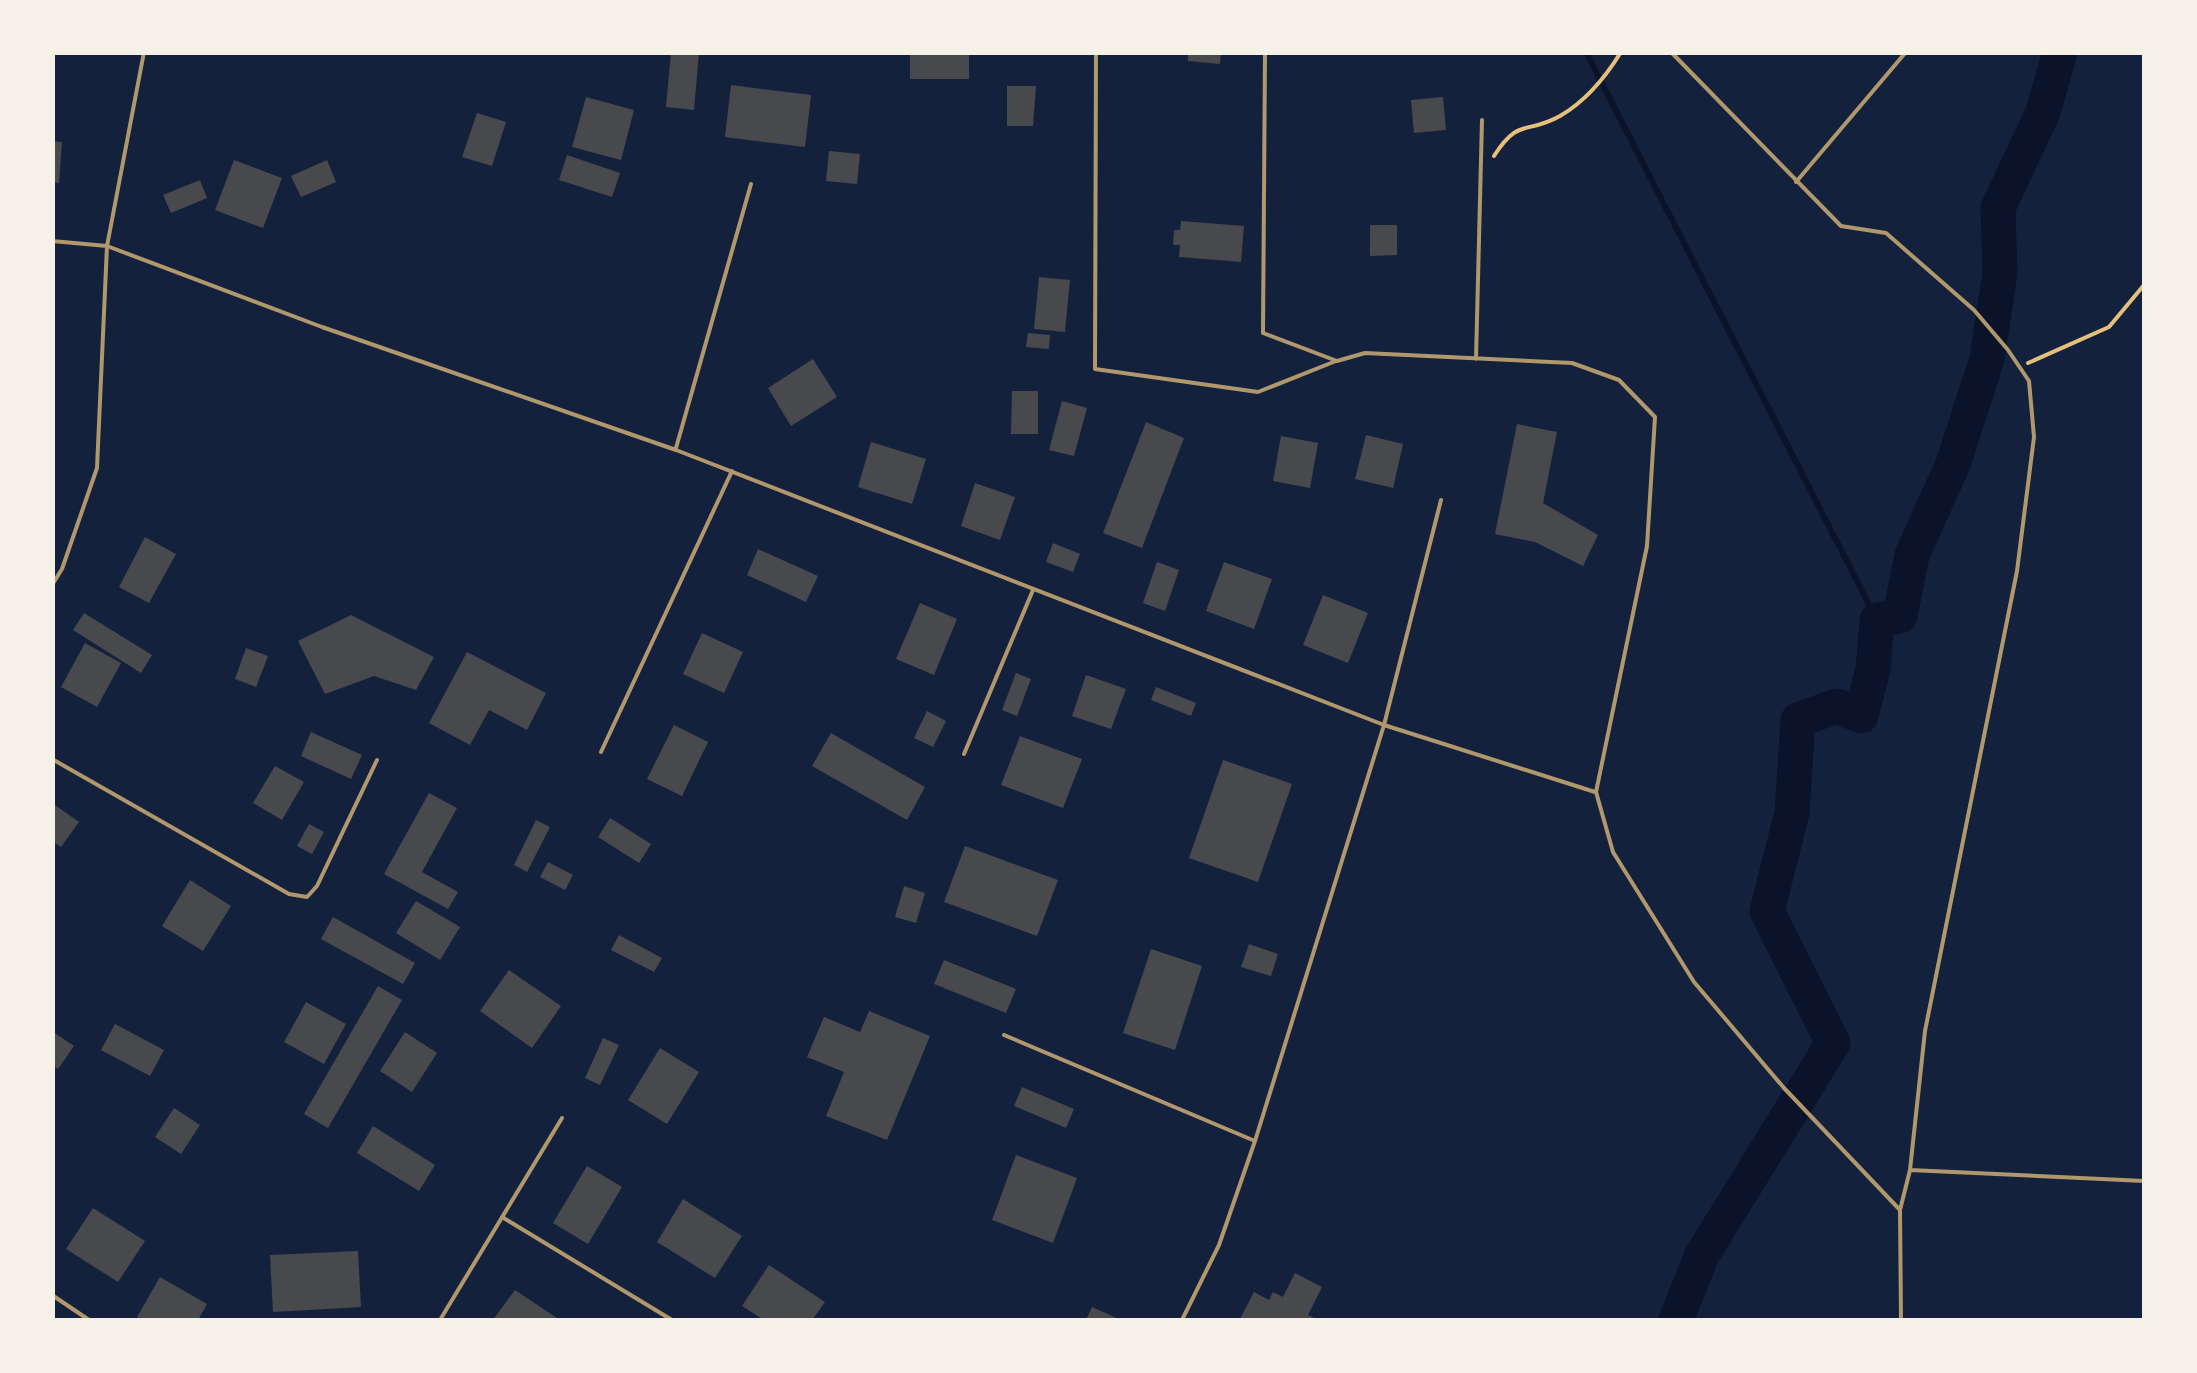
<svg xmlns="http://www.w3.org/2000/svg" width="2197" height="1373" font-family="Georgia,serif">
  <rect width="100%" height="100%" fill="#14213d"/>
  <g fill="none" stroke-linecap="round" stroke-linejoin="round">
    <path stroke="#0b132b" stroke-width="6" d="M1586 52 1877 620"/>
    <path stroke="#0b132b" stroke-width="35" d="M1676 1320 1702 1255 1833 1043 1767 911 1792 813 1798 720 1837 706 1861 716 1873 669 1877 620 1900 616 1912 555 1953 464 1987 359 2000 273 1998 208 2043 112 2060 52"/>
  </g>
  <path fill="#48494c" d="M671 52H699L694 110 666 107Z
    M910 52H969V79H910Z
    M1188 52H1221L1220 64 1188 61Z
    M731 85 811 95 805 147 725 137Z
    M1007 86H1036L1033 126H1007Z
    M586 97 634 110 621 160 572 147Z
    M1443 97 1446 130 1414 133 1411 100Z
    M477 113 506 122 492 166 462 157Z
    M52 141 62 142 59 183 52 182Z
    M829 151 860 154 857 184 826 181Z
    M567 155 620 173 612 197 559 180Z
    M234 160 282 178 263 228 215 210Z
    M327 160 336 182 301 197 291 176Z
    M200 180 207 198 171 213 163 195Z
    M1181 221 1244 226 1241 262 1179 257 1180 245H1173L1174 230H1180Z
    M1370 225H1397V255L1370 256Z
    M1039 277 1070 280 1065 332 1034 329Z
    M1028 333 1050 335 1049 349 1026 347Z
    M813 359 837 397 791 426 768 388Z
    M1012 391H1038V434H1011Z
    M1062 401 1087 408 1074 456 1049 450Z
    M1146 422 1184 438 1142 548 1103 533Z
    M1517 424 1557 432 1543 503 1598 535 1583 566 1535 542 1495 534Z
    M1366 435 1403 444 1393 488 1355 479Z
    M1281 436 1318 443 1310 488 1273 481Z
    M871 442 926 459 912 504 858 487Z
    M975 483 1015 497 1000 540 961 526Z
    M145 537 176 554 149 603 119 587Z
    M1053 543 1080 554 1073 572 1046 562Z
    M758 549 818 576 806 602 747 575Z
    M1157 562 1179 570 1165 611 1143 603Z
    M1224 562 1272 579 1254 629 1206 611Z
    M1323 595 1368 613 1348 663 1303 645Z
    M920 603 957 619 934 675 896 659Z
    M84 613 152 655 141 673 73 630Z
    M351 615 434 657 416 690 374 676 325 694 298 641Z
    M702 633 743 652 724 693 683 674Z
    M85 643 121 663 97 707 61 687Z
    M246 648 268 656 256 687 235 679Z
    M467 652 546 693 527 730 489 710 470 745 429 723Z
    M1016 673 1031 679 1017 716 1002 710Z
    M1086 675 1126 689 1111 729 1072 716Z
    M1156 687 1196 703 1191 716 1151 700Z
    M927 711 946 721 933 747 914 738Z
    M674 725 708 742 682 796 647 779Z
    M311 732 362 755 351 779 301 756Z
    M831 733 925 787 907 820 812 766Z
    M1020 736 1082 759 1063 808 1001 785Z
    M1223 760 1292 784 1258 882 1189 858Z
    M275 766 304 782 282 820 253 803Z
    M429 793 457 808 422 872 458 892 448 909 384 874Z
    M52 803 79 822 61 847 52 841Z
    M610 818 651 844 639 863 598 837Z
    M536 820 550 827 527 872 514 865Z
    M309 824 324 832 312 854 297 846Z
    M965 846 1058 880 1037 936 944 902Z
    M548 862 573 875 565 890 540 877Z
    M190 880 231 906 203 951 162 926Z
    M904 886 925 893 916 923 895 917Z
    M416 901 460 927 440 960 396 933Z
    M333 917 415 963 403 984 321 939Z
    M619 935 662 958 654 972 611 950Z
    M1249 944 1278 954 1271 976 1241 967Z
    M1151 949 1202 966 1175 1050 1123 1033Z
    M944 960 1016 989 1006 1013 934 984Z
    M509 970 561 1006 532 1048 480 1011Z
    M378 986 402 1000 328 1128 304 1114Z
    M306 1002 346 1024 324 1064 284 1042Z
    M869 1011 930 1036 887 1140 826 1116 844 1072 807 1057 824 1017 860 1032Z
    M115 1024 164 1050 150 1076 101 1050Z
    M52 1031 74 1046 58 1069 52 1065Z
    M405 1032 437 1053 412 1092 380 1071Z
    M603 1038 619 1045 600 1085 585 1078Z
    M660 1048 699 1072 667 1124 628 1100Z
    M1022 1087 1074 1109 1066 1128 1014 1106Z
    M174 1108 200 1125 181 1154 155 1137Z
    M373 1126 435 1165 419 1191 357 1153Z
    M1016 1155 1077 1178 1053 1243 992 1220Z
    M587 1166 622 1187 588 1244 553 1223Z
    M683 1199 742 1236 715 1278 657 1242Z
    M93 1208 145 1241 118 1282 66 1249Z
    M358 1251 361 1307 273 1312 270 1255Z
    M769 1265 825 1302 812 1320H764L742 1306Z
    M1295 1273 1322 1287 1308 1315 1318 1320 1240 1319 1254 1292 1269 1300 1273 1292 1283 1297Z
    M160 1277 207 1304 198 1320H143L137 1317Z
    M515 1290 560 1320H493Z
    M1092 1307 1121 1320H1086Z"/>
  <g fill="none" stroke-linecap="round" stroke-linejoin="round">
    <path stroke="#e5c07b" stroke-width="4" d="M1494 156C1519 117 1526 135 1560 116 1586 101 1605 78 1621 52
      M2028 363 2109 327 2144 285"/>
    <path stroke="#b1986c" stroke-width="4" d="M1096 52 1095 369 1258 392 1336 361
      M1265 52 1263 333 1337 361 1365 353 1572 363 1619 380 1655 417 1647 546 1596 792 1613 852 1694 982 1784 1088 1900 1210 1901 1320
      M1671 52 1841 226 1886 233 1974 310 2008 350 2029 381 2034 437 2017 571 1925 1031 1910 1170 1900 1210
      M1796 182 1906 52
      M52 241 107 246 322 327 676 450 1384 725 1595 792
      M1476 359 1482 120
      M676 448 751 184
      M52 585 62 569 97 468 107 246 144 52
      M601 752 732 471
      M964 754 1033 590
      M52 759 289 894 307 897 317 886 377 760
      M1004 1035 1255 1141
      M1910 1170 2144 1181
      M502 1217 672 1320
      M52 1295 89 1320
      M440 1320 562 1118
      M1182 1320 1219 1245 1255 1141 1384 725 1441 500"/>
  </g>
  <rect width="2197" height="1373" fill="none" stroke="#f6f1e7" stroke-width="110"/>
</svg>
